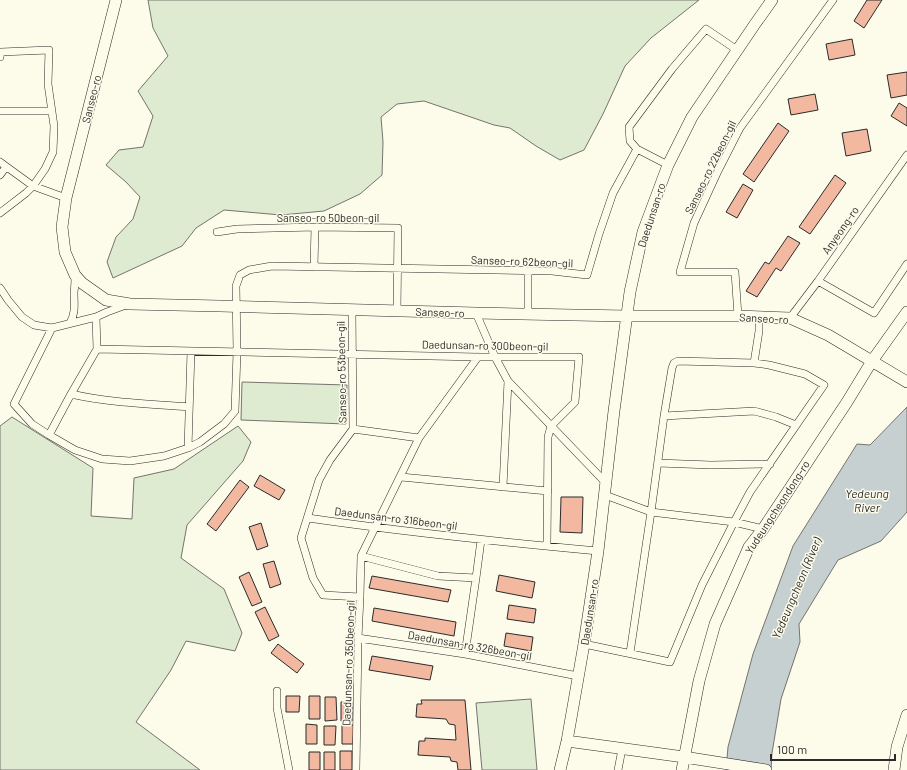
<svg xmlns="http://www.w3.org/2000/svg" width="907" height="770" font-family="Barlow,sans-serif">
  <rect width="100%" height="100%" fill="#fdfbea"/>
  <path fill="#deebd1" stroke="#74746e" d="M148 0H699L651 38 625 66 603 114 584 150 560 160 536 146 510 128 494 125 424 101 397 104 381 117 383 142 382 175 360 194 324 211 281 215 224 210 196 228 182 246 113 278 107 262 116 237 133 219 140 197 126 182 106 165 119 150 143 147 153 116 138 91 168 56 153 28Z
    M242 382 347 385 346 424 241 420Z
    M12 417 93 468 91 516 132 519 134 478 174 469 238 426 251 442 243 461 187 525 181 558 224 589 242 633 235 651 186 641 171 670 136 722 200 770H0V426Z
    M531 699 537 770H482L476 703Z"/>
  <path fill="#c7d0d0" stroke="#74746e" d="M907 407V512L881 541 838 560 799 624 800 642 781 699 772 753 771 770H726L728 747 753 654 793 546 857 444 870 445Z"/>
  <path fill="#f2b8a0" stroke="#2b2b2b" d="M867 0H882L864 28 854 21Z
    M852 39 855 55 829 60 826 44Z
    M907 72V95L891 98 887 75Z
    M815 94 818 110 791 115 788 99Z
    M899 103 907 108V126L891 116Z
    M778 123 789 131 754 182 743 174Z
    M867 129 871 151 846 156 842 133Z
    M835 175 846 183 810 234 799 227Z
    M743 184 753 190 737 218 726 212Z
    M788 236 800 243 781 271 776 268 757 297 746 291 765 262 769 264Z
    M260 475 285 490 279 500 254 486Z
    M240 480 249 487 216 531 207 524Z
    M561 497H583L582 533 560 532Z
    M261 523 268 546 257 550 249 527Z
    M274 561 281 584 270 588 263 564Z
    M249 572 262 602 252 606 239 577Z
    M499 575 535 582 532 598 496 591Z
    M372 576 451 590 448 602 369 588Z
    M509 605 536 609 534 623 507 619Z
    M265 607 279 636 269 641 255 612Z
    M374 608 456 622 454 636 372 621Z
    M506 633 533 637 531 651 504 646Z
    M278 644 304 664 297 673 271 653Z
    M372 656 433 666 430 680 369 670Z
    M286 696H300L299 712H286Z
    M309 696H320V719H309Z
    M325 697H336L337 720 325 721Z
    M421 700H465L471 770H458L457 762 451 761 450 757 418 755 419 741H425V738L456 740 455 725 449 724 446 719 416 717 417 704H422Z
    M341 702H352V721H341Z
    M306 724 317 725V744H306Z
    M342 725H354L353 744H342Z
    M324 726H336L335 745H324Z
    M340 751H352V770H340Z
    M309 752H320V770H309Z
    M324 752H335V770H324Z"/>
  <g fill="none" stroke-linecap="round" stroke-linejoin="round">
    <defs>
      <path id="street" d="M0 57 1 52 49 50 48 84 54 126 53 152 45 169 33 186 26 193 0 213
        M0 111H51
        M0 162 33 186 66 198
        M668 165 637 149 630 141 629 127 672 69 706 29 737 50
        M0 175 6 167
        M217 232 237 229 315 227 398 228 397 311
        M314 267 315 227
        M528 271V314
        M818 281 874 313 907 264
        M0 288 8 300 22 317 34 325 52 328 96 317 107 312 126 305
        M352 310 353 429 330 460 319 480 301 538 313 578 323 595 360 597
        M476 313 495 357 508 381 606 483
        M738 316 735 272H680L694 223 717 173 740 128 833 0
        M96 317 97 349
        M790 318 818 281 907 155
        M70 323C76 312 74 304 74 292 75 286 75 281 75 275
        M52 328 14 404 32 424 49 435 75 450 102 459 130 461 164 456 188 448 200 442 224 424 235 411 237 352 236 286 240 275 249 270 272 266 552 271 587 275 599 234 613 193 637 149
        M97 349 478 357H579L575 402 551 426 548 437 547 546
        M754 363 759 331V317
        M71 394C110 403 150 404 189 407
        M664 416 754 411 776 417 796 425
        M353 429 419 438
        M49 435 71 394 97 349
        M188 448 191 351
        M658 463 711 465 770 464
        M401 477 548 491
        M503 487 508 381
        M605 495 651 512 734 522 763 529
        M308 518C404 532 501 542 598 551
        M361 556 438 576 476 578
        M358 638 465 654 578 676
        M584 644 670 662 702 585 734 522 750 492 824 385 805 374 769 365 754 363 678 361 674 363 672 368 664 416 651 512 630 653
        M465 654 476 578 481 540
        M277 691V708L289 770
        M356 770 358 638 360 597 361 556 419 438 478 357
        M618 770 622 749"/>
      <path id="secondary" d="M116 0 66 198 62 227 65 252 75 275 82 283 106 300 130 304 220 306 476 313 627 316H738L790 318 828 335 907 382
        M567 741 684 757 766 770
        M560 770 567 741 584 644 598 551 614 411 630 292 643 232 668 165 692 117 755 24 772 0
        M682 770 699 681 715 624 749 547 763 529 847 402 872 361 907 312
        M894 770 897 747 907 715"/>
    </defs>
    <use href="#street" stroke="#2b2b2b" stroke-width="8"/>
    <use href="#secondary" stroke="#2b2b2b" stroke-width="12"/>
    <use href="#street" stroke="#fdfbea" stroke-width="7"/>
    <use href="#secondary" stroke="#fdfbea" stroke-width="11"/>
  </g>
  <g text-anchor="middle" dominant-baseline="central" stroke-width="3" stroke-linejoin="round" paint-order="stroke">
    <g font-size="11" fill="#2b2b2b" stroke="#fdfbea">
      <text transform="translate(91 99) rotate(-76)">Sanseo-ro</text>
      <text transform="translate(710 167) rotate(-64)">Sanseo-ro 22beon-gil</text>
      <text transform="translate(651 215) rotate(-72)">Daedunsan-ro</text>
      <text x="328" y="217">Sanseo-ro 50beon-gil</text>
      <text transform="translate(840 230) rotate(-55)">Anyeong-ro</text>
      <text transform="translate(522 261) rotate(2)">Sanseo-ro 62beon-gil</text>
      <text transform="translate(440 312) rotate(2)">Sanseo-ro</text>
      <text transform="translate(764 318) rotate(3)">Sanseo-ro</text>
      <text transform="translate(485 345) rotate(1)">Daedunsan-ro 300beon-gil</text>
      <text transform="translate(341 372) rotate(-91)">Sanseo-ro 53beon-gil</text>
      <text transform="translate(777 507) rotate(-57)">Yudeungcheondong-ro</text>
      <text transform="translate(396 518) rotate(7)">Daedunsan-ro 316beon-gil</text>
      <text transform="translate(589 612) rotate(-81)">Daedunsan-ro</text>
      <text transform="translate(470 645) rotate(10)">Daedunsan-ro 326beon-gil</text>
      <text transform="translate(348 663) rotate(-88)">Daedunsan-ro 350beon-gil</text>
    </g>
    <g font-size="12" font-style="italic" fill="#2b2b2b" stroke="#fdfbea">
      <text x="867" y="493">Yedeung<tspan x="867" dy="14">River</tspan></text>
      <text transform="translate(796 588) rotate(-67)">Yedeungcheon (River)</text>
    </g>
  </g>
  <path d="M771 754v6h124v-6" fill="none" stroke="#2b2b2b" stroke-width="2"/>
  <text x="777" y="754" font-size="12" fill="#2b2b2b" stroke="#fdfbea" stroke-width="3" paint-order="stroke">100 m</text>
</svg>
